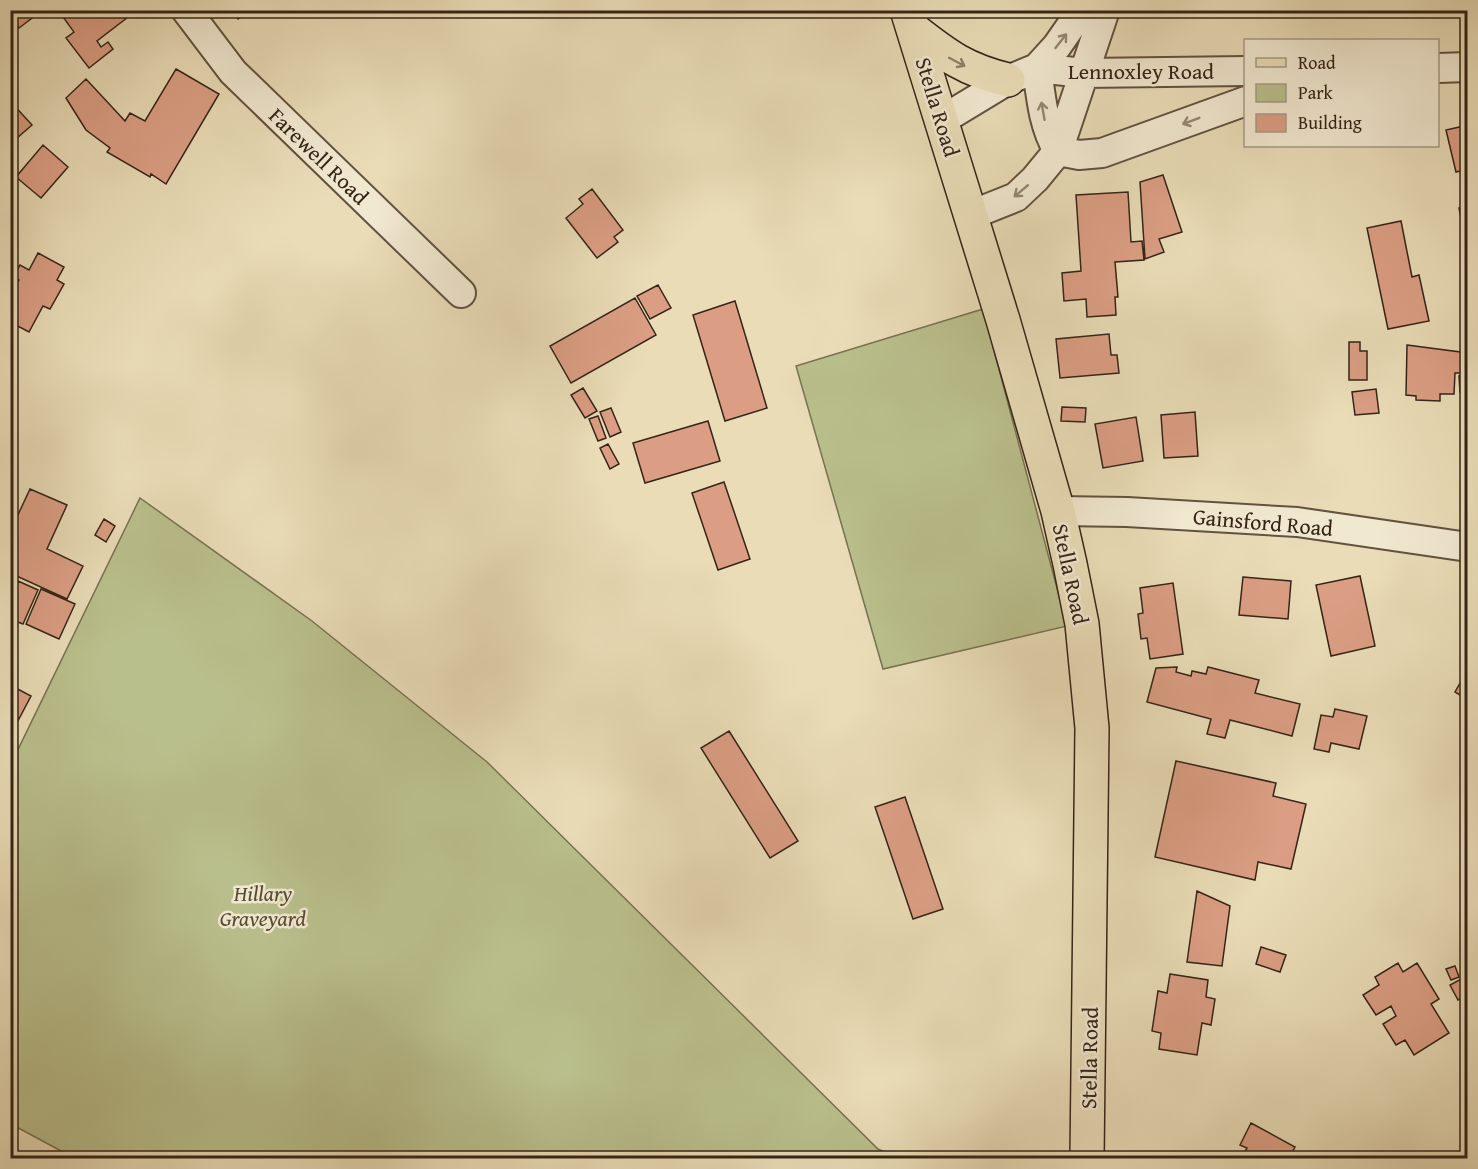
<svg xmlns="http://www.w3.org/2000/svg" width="1478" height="1169" font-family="'Gentium Book Plus',serif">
  <rect width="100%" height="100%" fill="#e9dcb7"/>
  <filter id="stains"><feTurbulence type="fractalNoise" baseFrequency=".00333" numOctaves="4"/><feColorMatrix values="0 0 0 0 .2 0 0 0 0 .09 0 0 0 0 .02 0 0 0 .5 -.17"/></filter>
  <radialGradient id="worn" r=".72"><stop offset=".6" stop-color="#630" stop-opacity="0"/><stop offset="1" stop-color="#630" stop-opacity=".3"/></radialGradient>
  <path fill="#b9bf8c" stroke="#777252" stroke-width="1.5" d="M983 309 1067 626 883 669 796 366Z
    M140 498 312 621 487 762 878 1149 898 1158H74L11 1124V764Z"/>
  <path fill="#db9e84" stroke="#352417" stroke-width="1.5" d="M10 10H32L36 15 19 28 10 17Z
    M58 10H130L132 14 97 41 101 47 108 42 113 49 89 68 66 38 74 32Z
    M232 10H250L238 19Z
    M1197 10H1238V11L1198 14Z
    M176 69 219 94 166 184 151 174 150 177 107 152 110 148 86 130 66 98 86 79 125 121 130 113 145 121Z
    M10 101 32 125 10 144Z
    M1464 126 1468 139V169L1456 172 1446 130Z
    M43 145 68 167 41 198 16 177Z
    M1163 175 1182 232 1159 239 1164 252 1145 259 1140 182Z
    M592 189 623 230 614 237 618 242 597 258 566 218 583 204 579 199Z
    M1128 192 1131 242 1142 241 1144 260 1115 262 1118 297H1115L1116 315 1087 317 1086 299 1064 301 1062 273 1081 271 1076 195Z
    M1468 197V235H1464L1459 208 1462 207 1461 198Z
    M1401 221 1412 277 1419 275 1429 321 1388 329 1367 228Z
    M38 253 64 267 57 280 64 284 50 309 43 306 29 332 10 322V293L19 280 13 277 20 265 29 270Z
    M658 285 671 308 650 319 637 296Z
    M635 298 656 335 571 383 550 346Z
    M735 301 767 408 725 421 693 315Z
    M1109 334 1111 355H1117L1119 373 1060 378 1056 339Z
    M1349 342H1360V351H1367V380H1349Z
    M1407 345 1468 353V373H1455L1454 394H1440V401L1416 400V396L1406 395Z
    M1468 375V392H1460L1459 376Z
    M583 388 597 411 585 418 571 395Z
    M1376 389 1379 413 1355 415 1352 392Z
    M1062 407 1086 408 1085 422 1061 421Z
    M611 408 621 432 610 437 600 412Z
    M1195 412 1198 456 1164 458 1161 415Z
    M598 416 606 438 598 441 589 419Z
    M1136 417 1143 461 1103 468 1095 424Z
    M708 421 720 461 645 483 633 443Z
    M608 444 619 464 610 469 600 448Z
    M724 482 750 559 718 570 692 493Z
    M30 489 67 505 47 549 83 566 67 599 10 573V532Z
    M104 519 115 526 106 542 95 535Z
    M1360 576 1375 646 1331 656 1316 585Z
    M1243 577 1291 581 1288 619 1239 615Z
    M18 581 38 590 23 624 10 619V599Z
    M1173 583 1183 654 1150 659 1147 638 1141 639 1138 614 1143 613 1140 588Z
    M41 589 75 604 59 639 26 624Z
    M1177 667 1176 672 1191 676 1192 671 1206 674 1208 667 1259 680 1255 693 1300 704 1292 736 1230 720 1225 738 1207 734 1211 719 1147 702 1156 668Z
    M1468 669V700L1455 692Z
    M12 686 31 696 10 736V688Z
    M1335 709 1367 716 1359 749 1331 743 1329 752 1314 749 1321 715 1333 717Z
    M729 731 798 841 770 858 701 748Z
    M1176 761 1276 783 1273 796 1306 804 1291 869 1258 862 1255 880 1155 857Z
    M905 797 943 909 913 919 875 807Z
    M1197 891 1230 906 1222 966 1187 962Z
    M1261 947 1286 955 1280 972 1256 964Z
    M1398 963 1403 972 1417 963 1439 999 1431 1004 1449 1033 1414 1055 1405 1040 1396 1045 1383 1024 1396 1016 1391 1006 1376 1015 1363 995 1379 985 1375 977Z
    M1455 966 1459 977 1451 980 1446 969Z
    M1170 974 1208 980 1206 997 1215 999 1211 1025 1202 1023 1197 1055 1159 1049 1161 1033 1152 1031 1158 991 1167 993Z
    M1463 978 1468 986V995L1458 1000 1450 985Z
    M1251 1123 1295 1147 1289 1158H1241L1247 1148 1240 1145Z"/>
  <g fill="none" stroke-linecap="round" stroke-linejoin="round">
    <defs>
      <path id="minor" d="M186 10 233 72 461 293
        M1037 68C1041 98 1043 125 1058 151L1079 155 1102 153 1246 101
        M1037 68 1057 46 1082 10
        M1438 68 1468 67
        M942 120 1008 80 1037 68 1084 73 1246 71
        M971 215 1016 197 1035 179 1058 151 1105 10
        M1058 511 1127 512 1297 522 1468 547"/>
      <path id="major" d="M907 10 1003 320 1058 511 1070 564 1082 624 1092 728 1087 1158
        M914 30C947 56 966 70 1008 80"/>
    </defs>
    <use href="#minor" stroke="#62523f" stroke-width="32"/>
    <use href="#major" stroke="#352417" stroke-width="36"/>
    <use href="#minor" stroke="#f1e8d0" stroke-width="28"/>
    <use href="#major" stroke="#e9dcb7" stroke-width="33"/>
  </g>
  <defs><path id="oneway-shaft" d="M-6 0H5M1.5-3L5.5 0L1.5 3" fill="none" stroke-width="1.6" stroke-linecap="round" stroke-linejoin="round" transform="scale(1.5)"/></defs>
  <g stroke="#938674">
    <use href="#oneway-shaft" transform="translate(1061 41) rotate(-52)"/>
    <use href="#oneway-shaft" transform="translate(1043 111) rotate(-100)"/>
    <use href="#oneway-shaft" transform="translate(1191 121) rotate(159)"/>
    <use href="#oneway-shaft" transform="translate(1021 191) rotate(140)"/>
  </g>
  <use stroke="#8f8067" href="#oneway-shaft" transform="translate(957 62) rotate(28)"/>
  <g text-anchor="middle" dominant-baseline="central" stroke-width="5" stroke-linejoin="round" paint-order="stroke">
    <g font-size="22" fill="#352417" stroke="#f1e8d0">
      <text x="1141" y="71">Lennoxley Road</text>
      <text transform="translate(938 107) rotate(73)">Stella Road</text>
      <text transform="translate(319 156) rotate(44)">Farewell Road</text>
      <text transform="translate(1263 522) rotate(5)">Gainsford Road</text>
      <text transform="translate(1071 574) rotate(78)">Stella Road</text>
      <text transform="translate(1089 1058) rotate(-89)">Stella Road</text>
    </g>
    <g font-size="22" font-style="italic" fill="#564b34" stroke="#f1e8d0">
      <text x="263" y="893">Hillary<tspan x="263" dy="25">Graveyard</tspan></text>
    </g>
  </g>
  <rect width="1478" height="1169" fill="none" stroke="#e9dcb7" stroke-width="36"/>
  <rect x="12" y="12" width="1454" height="1145" fill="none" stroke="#352417" stroke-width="3"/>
  <rect x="18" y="18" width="1442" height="1133" fill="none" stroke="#352417" stroke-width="1.5"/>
  <rect x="1244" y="39" width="195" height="108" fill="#f1e8d0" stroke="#a69a86" stroke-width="1.5"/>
  <rect x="1256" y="58" width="30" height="9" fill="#e9dcb7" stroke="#a69a86" stroke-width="1.5"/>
  <text x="1298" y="69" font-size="18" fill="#352417">Road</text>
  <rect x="1256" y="84" width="30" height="18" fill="#b9bf8c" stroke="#a69a86" stroke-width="1.5"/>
  <text x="1298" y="99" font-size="18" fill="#352417">Park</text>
  <rect x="1256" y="114" width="30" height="18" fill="#db9e84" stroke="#a69a86" stroke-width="1.5"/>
  <text x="1298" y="129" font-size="18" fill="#352417">Building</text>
  <rect width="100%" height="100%" filter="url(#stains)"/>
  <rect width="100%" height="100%" fill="url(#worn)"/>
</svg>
